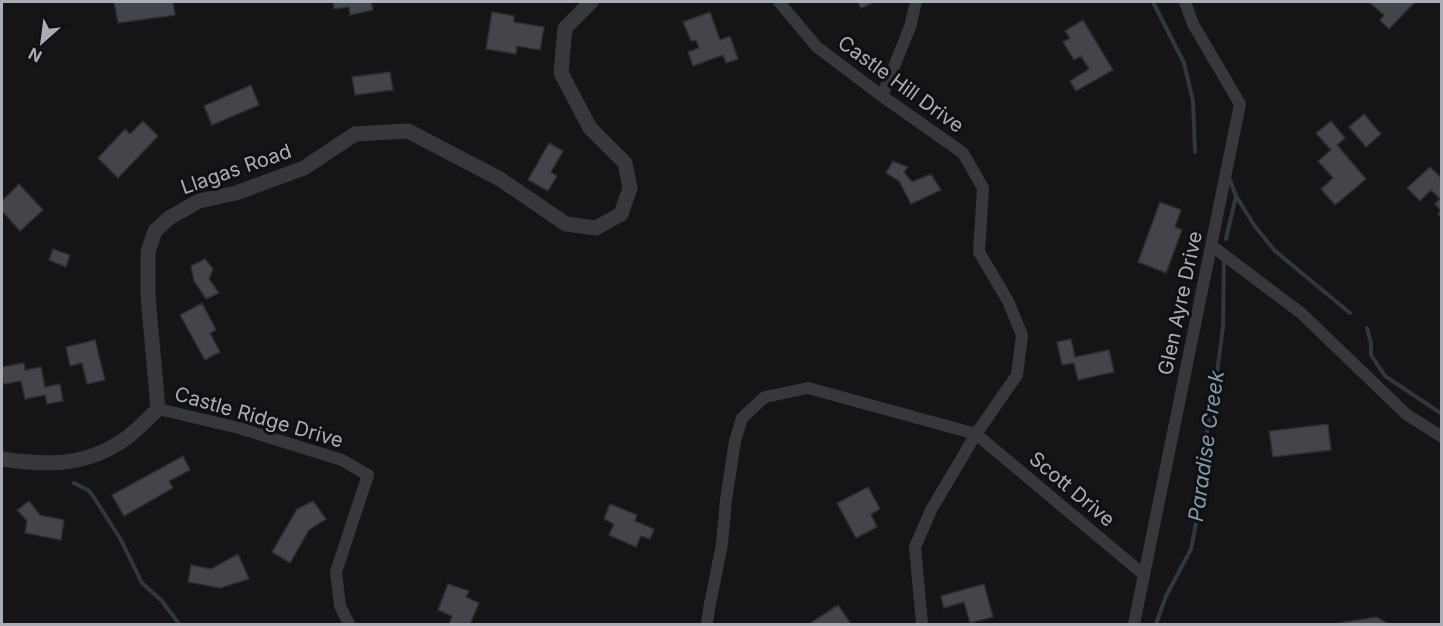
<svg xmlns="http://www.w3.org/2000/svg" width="1443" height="626" font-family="Inter,sans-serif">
  <rect width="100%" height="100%" fill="#151517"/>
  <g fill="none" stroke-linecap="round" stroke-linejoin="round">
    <path stroke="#30383e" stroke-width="4" d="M1153 2 1184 63 1193 101 1195 152
      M1236 196 1254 225 1274 250 1350 313
      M1226 239 1236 196 1230 180
      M1367 328 1371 343V355L1385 376 1442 414
      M74 483 88 490 93 496 121 540 142 583 162 601 179 624
      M1156 624 1166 596 1191 549 1198 513 1201 464 1215 388 1223 327 1224 260"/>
  </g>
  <path fill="#44454a" stroke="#2f2f33" stroke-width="1.5" d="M114 2H173L175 15 118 23Z
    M333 2H371L373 10 350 15 349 7 334 9Z
    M858 2H875L861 8Z
    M1369 2H1415L1389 29 1380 20 1384 15Z
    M492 12 514 16V22L544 27 540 50 517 46 516 54 486 49Z
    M710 12 720 40 730 36 738 59 726 63 723 55 693 66 688 52 699 48 696 40 691 41 683 22Z
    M1083 20 1113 70 1076 91 1070 81 1089 69 1081 56 1074 60 1063 42 1070 38 1065 31Z
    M390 72 393 90 355 95 352 77Z
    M251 85 259 105 212 125 204 106Z
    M1364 114 1381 134 1366 147 1349 127Z
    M143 121 158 136 118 178 98 158 125 129 130 134Z
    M1331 121 1345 138 1337 145 1366 179 1335 205 1321 189 1333 178 1318 161 1331 150 1316 133Z
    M549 143 563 151 551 172 557 176 548 191 528 180Z
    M893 161 908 167 904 172 912 182 931 174 941 190 911 204 899 181 886 173Z
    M1430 167 1442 179V218L1438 214 1441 211 1435 204 1440 199 1431 190 1420 201 1407 188Z
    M19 184 43 210 20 231 2 211V201Z
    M1160 202 1181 210 1175 227 1182 230 1166 273 1138 262Z
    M53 249 70 255 66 267 49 260Z
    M205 259 213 269 209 279 219 293 206 299 194 281 191 266Z
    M202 303 216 330 210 333 220 352 205 360 180 315Z
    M1071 339 1075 357 1109 350 1114 372 1078 380 1074 363 1062 365 1057 342Z
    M95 340 105 380 87 384 82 363 70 366 66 347Z
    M24 363 25 370 41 367 45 387 60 384 63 401 47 404 45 395 25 399 21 381 3 384 2 367Z
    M1328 424 1331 450 1273 457 1269 431Z
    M183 456 190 470 169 481 173 488 124 516 112 495Z
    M868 487 880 509 871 514 877 527 856 538 837 503Z
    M29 501 40 515 64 520 61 540 25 533 27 521 17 510Z
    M313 501 326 519 309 530 290 563 272 552 297 509Z
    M610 504 637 515 635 521 654 529 650 539 641 536 636 547 609 535 614 524 604 519Z
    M238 554 249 579 220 588 188 582 191 565 211 569Z
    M448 584 469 591 466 597 479 603 470 624H449L452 616 438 610Z
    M984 584 993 617 970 623 964 602 944 608 941 596Z
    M838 605 851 624H809Z
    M1377 617 1388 624H1338V623Z"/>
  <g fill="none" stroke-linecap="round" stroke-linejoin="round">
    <path stroke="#37383b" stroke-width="12" d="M779 2 817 47 882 96 963 153 983 188 979 252 1008 301 1022 335 1017 375 976 434 1143 574
      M882 96 910 27 916 2
      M1212 246 1301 313 1406 414 1442 437
      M158 409 239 428 342 460 368 475 336 572 340 606 349 624
      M707 624 709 609 722 544 726 500 735 441 742 418 765 397 808 388 976 434 931 510 915 547 922 624
      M1134 624 1240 104 1193 24 1185 2"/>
    <path stroke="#37383b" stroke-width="15" d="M2 459C44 465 81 467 119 443 133 435 146 420 158 409L148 296V252L155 231 169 218 199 201 236 193 304 168 355 134 408 131 500 179 566 224 596 228 621 214 630 188 625 163 590 128 561 73 565 28 591 2"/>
  </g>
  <g text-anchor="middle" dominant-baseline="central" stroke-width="6" stroke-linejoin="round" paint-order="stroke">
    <g font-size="20" fill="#a8adb6" stroke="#101012">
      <text transform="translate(901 84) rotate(36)">Castle Hill Drive</text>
      <text transform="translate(236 169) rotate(-19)">Llagas Road</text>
      <text transform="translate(1180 303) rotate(-78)">Glen Ayre Drive</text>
      <text transform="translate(259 417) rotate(16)">Castle Ridge Drive</text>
      <text transform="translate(1072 489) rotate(40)">Scott Drive</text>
    </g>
    <g font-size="21" font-style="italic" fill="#839bad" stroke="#101012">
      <text transform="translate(1206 446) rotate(-82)">Paradise Creek</text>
    </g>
  </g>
  <rect width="1443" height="626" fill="none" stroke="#a8adb6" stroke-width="6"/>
  <g transform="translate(42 42) rotate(208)" stroke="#101012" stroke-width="4.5" paint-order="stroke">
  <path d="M0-4.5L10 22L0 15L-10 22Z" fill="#a8adb6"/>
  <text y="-9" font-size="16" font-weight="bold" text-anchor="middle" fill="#a8adb6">N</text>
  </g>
</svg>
